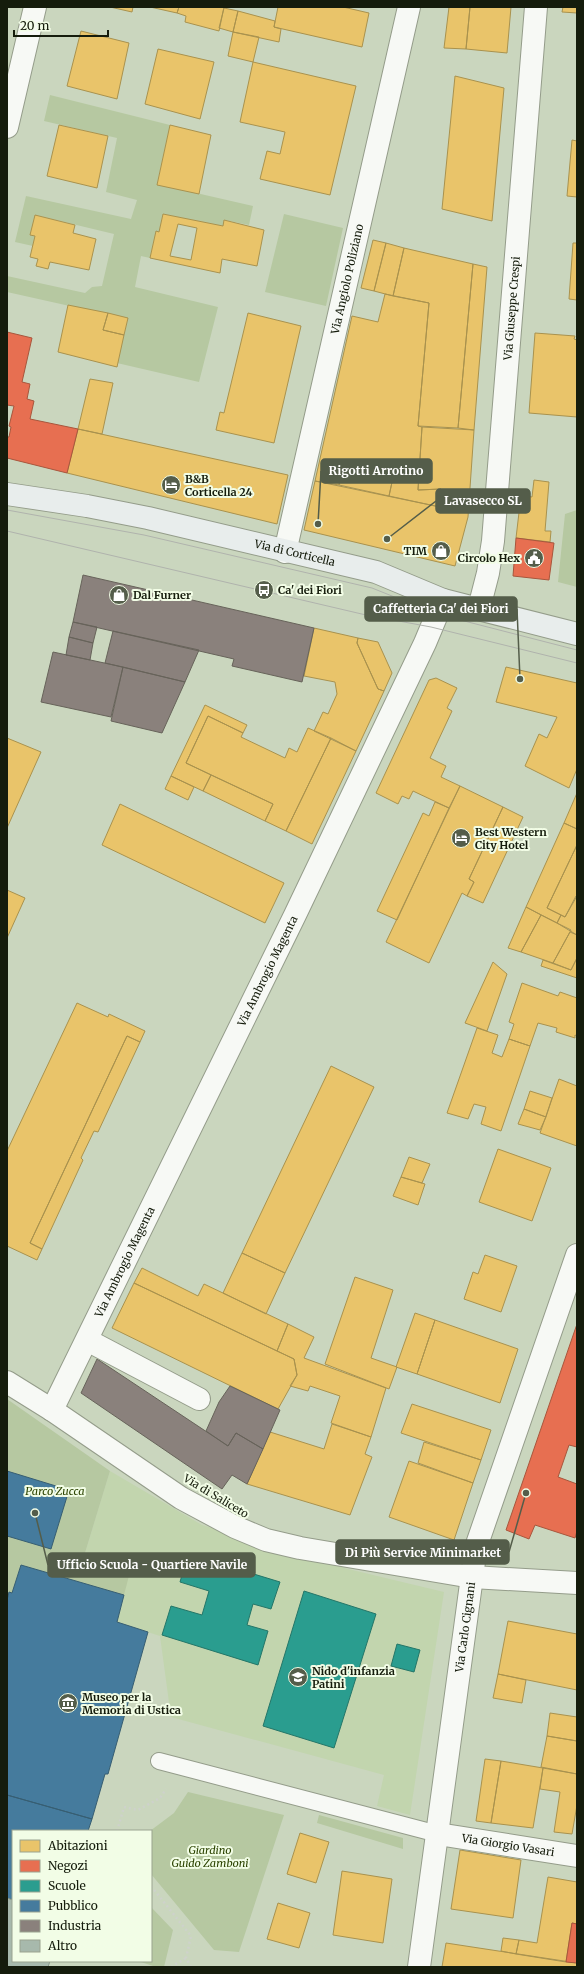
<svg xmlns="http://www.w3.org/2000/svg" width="584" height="1974" font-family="Merriweather,serif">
  <rect width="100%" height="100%" fill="#cad6be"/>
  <path fill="#c2d5ae" d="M110 1471 202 1525 348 1569 444 1592 410 1815 377 1806 384 1775 171 1717 160 1636 117 1622 85 1553Z"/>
  <path fill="#b6c8a1" d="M50 95 170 125 157 184 253 206 249 225 224 220 223 226 163 214 159 232H156L150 258 141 256 135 287 218 307 199 382 117 363 128 319 7 292V276L85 293 92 287 102 286 114 234 35 215 30 235 35 236 33 246 15 242 26 196 131 219 137 200 106 192 117 138 44 121Z
    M284 214 343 228 326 306 265 292Z
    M577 510V587L558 582 565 514Z
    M7 1399 110 1471 85 1553 131 1568 124 1595 21 1565 12 1593 9 1592 7 1600Z
    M188 1792 284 1815 239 1952 214 1950 151 1874V1831H150L174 1813Z
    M319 1815 403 1838V1849L317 1823Z
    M151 1907 173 1930 164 1967H156L141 1962 151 1961Z"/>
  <path fill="#e9c46a" stroke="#a9924e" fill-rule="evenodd" d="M110 7H133L132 12Z
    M150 7H179L177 13Z
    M179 7H224L219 31 185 22 186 16 177 13Z
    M278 7H343L369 13 362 47 274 27Z
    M449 7H470L466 49 444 48Z
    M470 7H511L507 53 466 49Z
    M563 7H577V13L562 12Z
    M224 8 238 11 233 32 219 28Z
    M238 11 275 21 274 27 281 29 279 42 233 32Z
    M81 31 129 43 117 99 67 86Z
    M233 32 259 37 253 62 228 56Z
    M158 49 214 62 200 119 145 104Z
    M253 62 356 86 330 195 260 179 267 151 280 154 285 132 240 122Z
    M455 76 504 88 492 221 442 209Z
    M59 125 108 136 97 188 47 176Z
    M170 125 211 135 199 194 157 185Z
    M572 140 577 141V197L567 196Z
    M163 214 223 226 224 220 264 230 257 266 222 259 220 273 150 258 156 231 159 232ZM178 224 197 228 191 260 170 256Z
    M35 215 75 225 73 233 96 239 89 270 50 262 48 269 36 266 38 259 30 257 35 236 30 235Z
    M373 240 386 243 374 291 361 288Z
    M386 243 404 248 393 296 374 291Z
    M573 243H577V300L569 299Z
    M404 248 473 264 458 428 418 426 429 303 393 296Z
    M473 264 487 267 474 430 458 428Z
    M385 294 429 303 418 426 422 427 418 490 441 489 440 507 389 496 394 473 343 462 339 485 315 481 352 316 378 322Z
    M68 305 108 313 103 330 124 335 117 367 58 352Z
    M108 313 128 318 124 335 103 330Z
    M248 313 301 326 274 443 216 430 220 412 224 413Z
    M535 333 575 336 574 339 577 340V424V417L529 413Z
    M90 379 113 383 102 434 78 429Z
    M422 427 474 430 468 517 455 566 304 530 315 481 440 507 441 489 418 490Z
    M78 429 288 475 277 524 67 473Z
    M343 462 394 473 389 496 339 485Z
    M534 480 549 482 545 531H551L550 542 516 538 520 504 525 505 526 496 532 497Z
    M314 628 358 638 357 643 378 689 384 691 356 751 314 731 323 712 328 714 337 694 335 682 304 676Z
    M358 638 378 642 392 673 384 691 378 689 357 643Z
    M506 667 577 683V769L569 788 525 766 539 734 547 738 557 717 496 702Z
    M436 678 457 688 447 708 452 711 430 758 446 766 441 777 460 786 449 808 413 791 409 799 402 796 398 804 376 793 429 680Z
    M205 705 247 725 243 733 208 716 186 763 211 775 203 791 171 776Z
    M208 716 243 733 241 737 285 758 289 748 297 752 308 728 331 738 286 831 265 821 273 804 186 763Z
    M7 738 41 752 7 828Z
    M331 738 356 751 312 844 286 831Z
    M211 775 273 804 265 821 203 791Z
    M171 776 194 787 188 800 165 789Z
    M460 786 503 807 469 879 474 882 467 896 462 893 429 963 386 942Z
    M577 793V829L564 823Z
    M435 802 449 808 397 920 377 911 423 813 429 816Z
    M120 804 284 883 265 923 102 845Z
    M503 807 523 817 483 903 467 896 474 882 469 879Z
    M564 823 577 829V845L547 908 561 915 557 923 526 907Z
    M577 845V896L565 917 547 908Z
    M7 890 25 898 7 938Z
    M576 896H577V935L557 923 561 915 565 917Z
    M526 907 541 915 521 952 508 948Z
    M541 915 571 930 553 963 521 952Z
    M570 932 577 935V958L571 970 553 963Z
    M577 958V978L541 966 543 960 571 970Z
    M493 962 507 974 487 1031 465 1023Z
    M522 983 558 996 560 992 577 998V1036L575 1035V1038L556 1032 557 1028 538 1023 530 1046 509 1039 514 1024 509 1022Z
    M77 1003 108 1017 109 1014 145 1031 140 1042 127 1036 30 1243 42 1249 37 1260 7 1246V1151Z
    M477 1028 498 1035 492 1053 502 1057 509 1039 530 1046 501 1131 481 1124 486 1107 474 1104 468 1119 447 1113Z
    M127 1036 140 1042 98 1132 94 1131 81 1158 83 1160 42 1249 30 1243Z
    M331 1066 374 1087 285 1273 242 1253Z
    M559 1079 577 1086V1146L540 1133Z
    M530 1091 552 1098 546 1117 524 1109Z
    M524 1109 546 1117 540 1130 518 1124Z
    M498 1149 551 1168 532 1221 479 1202Z
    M409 1157 430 1164 422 1183 401 1177Z
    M401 1177 425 1184 418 1205 393 1196Z
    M242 1253 285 1273 266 1314 223 1293Z
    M485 1255 517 1266 501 1312 464 1299 473 1272 478 1274Z
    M142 1268 198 1296 204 1284 288 1324 277 1351 134 1283Z
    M355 1277 393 1290 371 1358 397 1367 389 1389 325 1364Z
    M134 1283 294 1359 297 1375 278 1409 112 1328Z
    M415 1313 435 1320 417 1374 396 1367Z
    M435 1320 518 1349 500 1403 417 1374Z
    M288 1324 314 1337 304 1358 386 1388 371 1437 331 1423 340 1396 310 1386 308 1391 290 1386 297 1375 294 1359 277 1351Z
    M412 1404 491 1430 481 1460 401 1433Z
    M332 1424 371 1437 365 1454 372 1457 350 1515 247 1484 270 1432 324 1449Z
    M424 1442 481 1460 473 1483 418 1463Z
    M409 1461 473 1483 454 1540 389 1517Z
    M508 1621 577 1634V1690L498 1674Z
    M498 1674 526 1680 522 1703 493 1698Z
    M550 1713 577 1717V1741L547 1736Z
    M547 1736 577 1741V1774L541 1767Z
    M485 1759 501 1761 491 1823 476 1821Z
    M501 1761 543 1768 533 1828 491 1823Z
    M543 1768 577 1774V1805L572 1834 554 1832 560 1792 540 1789Z
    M300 1833 329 1842 316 1883 287 1874Z
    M460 1850 521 1860 513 1918 451 1909Z
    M342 1871 392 1879 383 1943 333 1935Z
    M548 1877 577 1882V1924L572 1923 566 1962 516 1954 519 1940 537 1943Z
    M278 1903 310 1913 299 1948 267 1939Z
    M503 1938 519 1940 516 1954 501 1951Z
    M446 1943 577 1963V1967H442Z"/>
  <path fill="#e76f51" stroke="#a8563c" d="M7 332 32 338 22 382 30 384 27 399 34 401 30 419 78 429 67 473 7 458V437H9L11 427 9 426 14 406 7 405Z
    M516 538 554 543 549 580 513 576Z
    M577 1324V1447L569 1445 558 1477 577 1484V1531L575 1538 535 1525 529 1539 506 1530Z
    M572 1923 577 1924V1963L566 1962Z"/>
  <path fill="#2a9d8f" stroke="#247668" d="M188 1554 280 1582 271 1609 253 1604 247 1625 268 1631 258 1665 162 1635 171 1606 202 1615 209 1591 180 1582Z
    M304 1591 376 1614 334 1748 263 1726Z
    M397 1644 420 1650 414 1672 391 1666Z"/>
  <path fill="#457b9d" stroke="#375e72" d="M7 1471 69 1490 51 1549 7 1536Z
    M21 1565 124 1595 117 1622 148 1632 108 1774H105L92 1819 7 1795V1600L9 1592 12 1593Z
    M7 1795 92 1819 88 1831H13V1900L7 1898Z"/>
  <path fill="#8a817c" stroke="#67635a" d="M83 575 314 628 302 682 232 666 234 659 73 622Z
    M73 622 97 627 93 643 69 637Z
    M113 631 199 650 185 682 105 663Z
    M69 637 93 643 90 660 66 655Z
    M53 652 123 667 111 717 41 702Z
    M123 667 185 682 162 733 111 721Z
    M97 1359 228 1446 236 1433 263 1449 247 1484 232 1475 222 1489 81 1393Z
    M230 1386 280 1410 263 1449 236 1433 228 1446 206 1431 219 1402Z"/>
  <path fill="#a7b9ac" stroke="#86988c" d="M7 1898 13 1900V1961H50L48 1967H7Z"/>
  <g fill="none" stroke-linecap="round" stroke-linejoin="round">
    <defs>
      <path id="service" d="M159 1761 438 1834"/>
      <g id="minor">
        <path d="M7 127 35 7"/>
        <path id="s1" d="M285 552 409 7"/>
        <path id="s2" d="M479 608 488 573 493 541 536 7"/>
        <path d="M87 1340 199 1399"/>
        <path d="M7 1382 52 1410 181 1498 235 1527 266 1540 300 1548 472 1577 577 1583"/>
        <path id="s3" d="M52 1410 295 915 425 643 443 600"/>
        <path id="s4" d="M438 1834 577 1856"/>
        <path id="s5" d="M419 1967 476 1547 577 1255"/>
      </g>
      <g id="secondary">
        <path id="s6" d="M7 494 87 506 148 518 376 572 443 600 577 634"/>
      </g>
    </defs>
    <use href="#service" stroke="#949c8a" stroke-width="18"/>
    <use href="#minor" stroke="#949c8a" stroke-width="24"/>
    <use href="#secondary" stroke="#949c8a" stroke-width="24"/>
    <path stroke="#ced2cb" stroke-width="2.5" stroke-dasharray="2 3" stroke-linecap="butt" d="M117 1831 124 1807 138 1810 160 1798 166 1789
      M151 1886 191 1936 186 1958 191 1967
      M171 1967 186 1958"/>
    <use href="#service" stroke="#f7f9f5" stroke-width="16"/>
    <use href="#minor" stroke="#f7f9f5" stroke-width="22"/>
    <use href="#secondary" stroke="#e8edec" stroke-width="22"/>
    <path stroke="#b0b3ad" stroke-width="1" d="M7 510 144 535 372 588 437 614 577 650
      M7 531 366 615 431 627 577 663"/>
  </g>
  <defs>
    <symbol id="hotel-disc" viewBox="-11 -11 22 22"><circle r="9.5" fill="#545d4a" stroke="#f2fde6"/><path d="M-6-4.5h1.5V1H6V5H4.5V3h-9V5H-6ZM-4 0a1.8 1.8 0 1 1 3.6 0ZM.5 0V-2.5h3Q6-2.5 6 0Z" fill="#fff"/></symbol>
    <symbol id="shop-disc" viewBox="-11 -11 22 22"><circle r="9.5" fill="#545d4a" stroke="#f2fde6"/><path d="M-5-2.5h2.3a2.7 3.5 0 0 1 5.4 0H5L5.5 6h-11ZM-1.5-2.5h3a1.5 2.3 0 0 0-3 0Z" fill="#fff"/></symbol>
    <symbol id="civic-disc" viewBox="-11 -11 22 22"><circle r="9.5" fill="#545d4a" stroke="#f2fde6"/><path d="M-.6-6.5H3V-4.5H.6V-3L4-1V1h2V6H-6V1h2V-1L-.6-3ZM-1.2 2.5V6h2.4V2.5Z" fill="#fff"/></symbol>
    <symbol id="bus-disc" viewBox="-11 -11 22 22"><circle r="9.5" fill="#545d4a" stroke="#f2fde6"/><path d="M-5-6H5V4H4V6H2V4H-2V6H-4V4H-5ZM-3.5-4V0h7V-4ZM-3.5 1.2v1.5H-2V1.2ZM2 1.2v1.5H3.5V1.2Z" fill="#fff"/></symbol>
    <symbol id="school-disc" viewBox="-11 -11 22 22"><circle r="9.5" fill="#545d4a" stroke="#f2fde6"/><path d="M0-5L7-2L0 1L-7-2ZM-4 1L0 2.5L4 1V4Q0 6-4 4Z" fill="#fff"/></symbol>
    <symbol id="museum-disc" viewBox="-11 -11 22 22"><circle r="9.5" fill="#545d4a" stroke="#f2fde6"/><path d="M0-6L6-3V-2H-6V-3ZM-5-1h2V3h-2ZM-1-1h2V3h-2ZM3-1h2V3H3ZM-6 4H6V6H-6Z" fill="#fff"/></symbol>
  </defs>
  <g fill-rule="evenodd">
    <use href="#hotel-disc" x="160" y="474" width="22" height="22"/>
    <use href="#shop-disc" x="430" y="540" width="22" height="22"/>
    <use href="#civic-disc" x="523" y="547" width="22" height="22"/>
    <use href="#bus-disc" x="253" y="579" width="22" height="22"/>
    <use href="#shop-disc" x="108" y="584" width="22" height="22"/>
    <use href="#hotel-disc" x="450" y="827" width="22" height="22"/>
    <use href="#school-disc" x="287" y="1666" width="22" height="22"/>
    <use href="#museum-disc" x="57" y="1692" width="22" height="22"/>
  </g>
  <g text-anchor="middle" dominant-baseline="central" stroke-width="4" stroke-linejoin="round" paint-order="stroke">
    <g font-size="11" fill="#151c0c" stroke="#f2fde6">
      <text stroke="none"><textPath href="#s1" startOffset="280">Via Angiolo Poliziano</textPath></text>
      <text stroke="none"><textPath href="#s2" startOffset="302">Via Giuseppe Crespi</textPath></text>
      <text stroke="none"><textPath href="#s6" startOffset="294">Via di Corticella</textPath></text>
      <text stroke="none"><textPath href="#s3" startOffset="489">Via Ambrogio Magenta</textPath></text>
      <text stroke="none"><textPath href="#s3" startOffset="165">Via Ambrogio Magenta</textPath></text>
      <text transform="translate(216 1496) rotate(31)">Via di Saliceto</text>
      <text stroke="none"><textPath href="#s5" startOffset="343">Via Carlo Cignani</textPath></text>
      <text stroke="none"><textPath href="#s4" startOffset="71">Via Giorgio Vasari</textPath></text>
    </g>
    <g font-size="11" font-weight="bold" fill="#151c0c" stroke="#f2fde6" text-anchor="start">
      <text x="185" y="479">B&amp;B<tspan x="185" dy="13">Corticella 24</tspan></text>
      <text x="427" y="551" text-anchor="end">TIM</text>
      <text x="520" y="558" text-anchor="end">Circolo Hex</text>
      <text x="278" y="590">Ca' dei Fiori</text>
      <text x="133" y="595">Dal Furner</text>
      <text x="475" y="832">Best Western<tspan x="475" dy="13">City Hotel</tspan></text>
      <text x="312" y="1671">Nido d'infanzia<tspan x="312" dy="13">Patini</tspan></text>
      <text x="82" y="1697">Museo per la<tspan x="82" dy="13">Memoria di Ustica</tspan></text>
    </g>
    <g font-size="11" font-style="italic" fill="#2b4300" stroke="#f2fde6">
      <text x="55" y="1491">Parco Zucca</text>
      <text x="210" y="1850">Giardino<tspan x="210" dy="13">Guido Zamboni</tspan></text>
    </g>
  </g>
  <path fill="none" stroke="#545d4a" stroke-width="1.5" d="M318 524L321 471M387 539L436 501M520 679L517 609M526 1493L509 1552M35 1513L48 1565"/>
  <g fill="#545d4a" stroke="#f2fde6" stroke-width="1.5">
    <circle cx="318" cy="524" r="4"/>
    <circle cx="387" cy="539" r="4"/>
    <circle cx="520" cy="679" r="4"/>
    <circle cx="526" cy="1493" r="4"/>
    <circle cx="35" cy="1513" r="4"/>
  </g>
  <g fill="#545d4a" stroke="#545d4a" stroke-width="1.5">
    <rect x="321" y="459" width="111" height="24" rx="4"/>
    <rect x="436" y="489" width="94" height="24" rx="4"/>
    <rect x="365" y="597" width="152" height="24" rx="4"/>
    <rect x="336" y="1540" width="173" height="24" rx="4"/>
    <rect x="48" y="1553" width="207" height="24" rx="4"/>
  </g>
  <g font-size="12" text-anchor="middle" font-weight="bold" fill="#fff">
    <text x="376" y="475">Rigotti Arrotino</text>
    <text x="483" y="505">Lavasecco SL</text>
    <text x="441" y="613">Caffetteria Ca' dei Fiori</text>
    <text x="423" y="1557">Di Più Service Minimarket</text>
    <text x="152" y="1569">Ufficio Scuola - Quartiere Navile</text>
  </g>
  <rect width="584" height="1974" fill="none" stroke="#151c0c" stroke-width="16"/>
  <rect x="12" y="1830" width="140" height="132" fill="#f2fde6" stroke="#9aa38f"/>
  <rect x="20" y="1840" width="20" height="12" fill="#e9c46a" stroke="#9aa38f"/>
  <text x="48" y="1850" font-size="12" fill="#151c0c">Abitazioni</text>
  <rect x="20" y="1860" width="20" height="12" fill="#e76f51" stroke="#9aa38f"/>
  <text x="48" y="1870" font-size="12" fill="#151c0c">Negozi</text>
  <rect x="20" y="1880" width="20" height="12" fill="#2a9d8f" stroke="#9aa38f"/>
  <text x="48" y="1890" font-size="12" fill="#151c0c">Scuole</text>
  <rect x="20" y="1900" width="20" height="12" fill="#457b9d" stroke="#9aa38f"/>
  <text x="48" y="1910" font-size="12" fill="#151c0c">Pubblico</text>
  <rect x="20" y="1920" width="20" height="12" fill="#8a817c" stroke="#9aa38f"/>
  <text x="48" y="1930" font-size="12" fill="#151c0c">Industria</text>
  <rect x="20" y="1940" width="20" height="12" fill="#a7b9ac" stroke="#9aa38f"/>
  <text x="48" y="1950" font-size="12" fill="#151c0c">Altro</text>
  <path d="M14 30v6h94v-6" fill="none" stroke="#151c0c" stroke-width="2"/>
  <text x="20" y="30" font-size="12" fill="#151c0c" stroke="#f2fde6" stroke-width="3" paint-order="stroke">20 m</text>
</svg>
